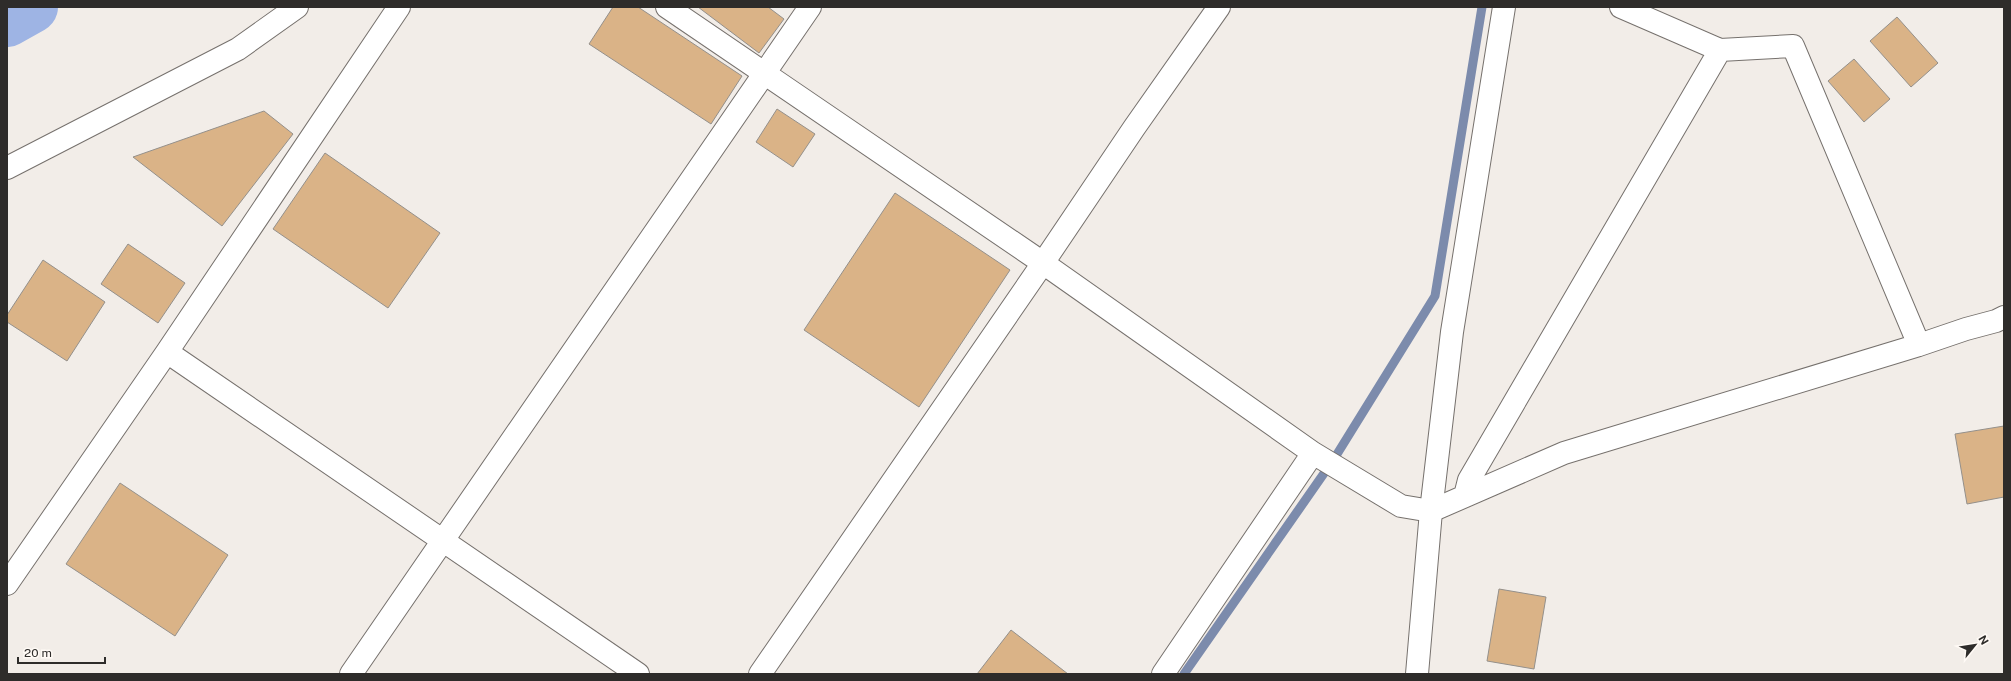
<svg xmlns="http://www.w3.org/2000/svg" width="2011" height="681" font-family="'Public Sans',sans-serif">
  <rect width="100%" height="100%" fill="#f2ede8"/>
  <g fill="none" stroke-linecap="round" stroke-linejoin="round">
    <path stroke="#7c8bac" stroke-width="9" d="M1184 674 1334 459 1435 296 1482 7"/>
    <path stroke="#9eb4e4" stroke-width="52" d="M7 21 32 7"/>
  </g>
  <path fill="#dab387" stroke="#94908b" d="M613 7H638L742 76 711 124 589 44Z
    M698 7H768L784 19 759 53Z
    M1897 17 1938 63 1911 87 1870 41Z
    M1854 59 1890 99 1864 122 1828 81Z
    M777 109 815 134 793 167 756 142Z
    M264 111 293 134 222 226 133 157Z
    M325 153 440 233 388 308 273 229Z
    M895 193 1010 270 919 407 804 330Z
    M128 244 185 283 158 323 101 284Z
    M43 260 105 302 67 361 7 322V315Z
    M2004 426V497L1967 504 1955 434Z
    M120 483 228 555 175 636 66 564Z
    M1499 589 1546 597 1534 669 1487 661Z
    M1011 630 1068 674H977Z"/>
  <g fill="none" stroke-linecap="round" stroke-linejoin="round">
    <defs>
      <path id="street" d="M667 7 1043 263 1313 453 1401 506 1431 511 1564 453 1919 345 1966 329 1996 321 2004 317
        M1621 7 1720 50 1793 46 1919 345
        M7 168 238 49 297 7
        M167 352 638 674
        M1465 496 1469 480 1720 50
        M7 584 167 352 399 7
        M351 674 810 7
        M760 674 1043 263 1134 128 1219 7
        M1163 674 1313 453"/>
      <path id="secondary" d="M1417 674 1431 511 1452 332 1504 7"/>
    </defs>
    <use href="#street" stroke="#76716d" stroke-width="24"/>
    <use href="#secondary" stroke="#76716d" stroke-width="24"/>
    <use href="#street" stroke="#fff" stroke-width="22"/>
    <use href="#secondary" stroke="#fff" stroke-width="22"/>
  </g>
  <rect width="2011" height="681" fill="none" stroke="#2e2c2a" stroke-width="16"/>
  <g transform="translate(1975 645) rotate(60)" stroke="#fffaf5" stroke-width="3" paint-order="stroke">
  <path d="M0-3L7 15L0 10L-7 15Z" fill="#2e2c2a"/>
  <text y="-6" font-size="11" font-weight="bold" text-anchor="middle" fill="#2e2c2a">N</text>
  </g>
  <path d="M18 657v6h87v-6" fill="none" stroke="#2e2c2a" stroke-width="2"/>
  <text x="24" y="657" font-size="12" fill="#2e2c2a" stroke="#fffaf5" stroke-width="3" paint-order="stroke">20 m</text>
</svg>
